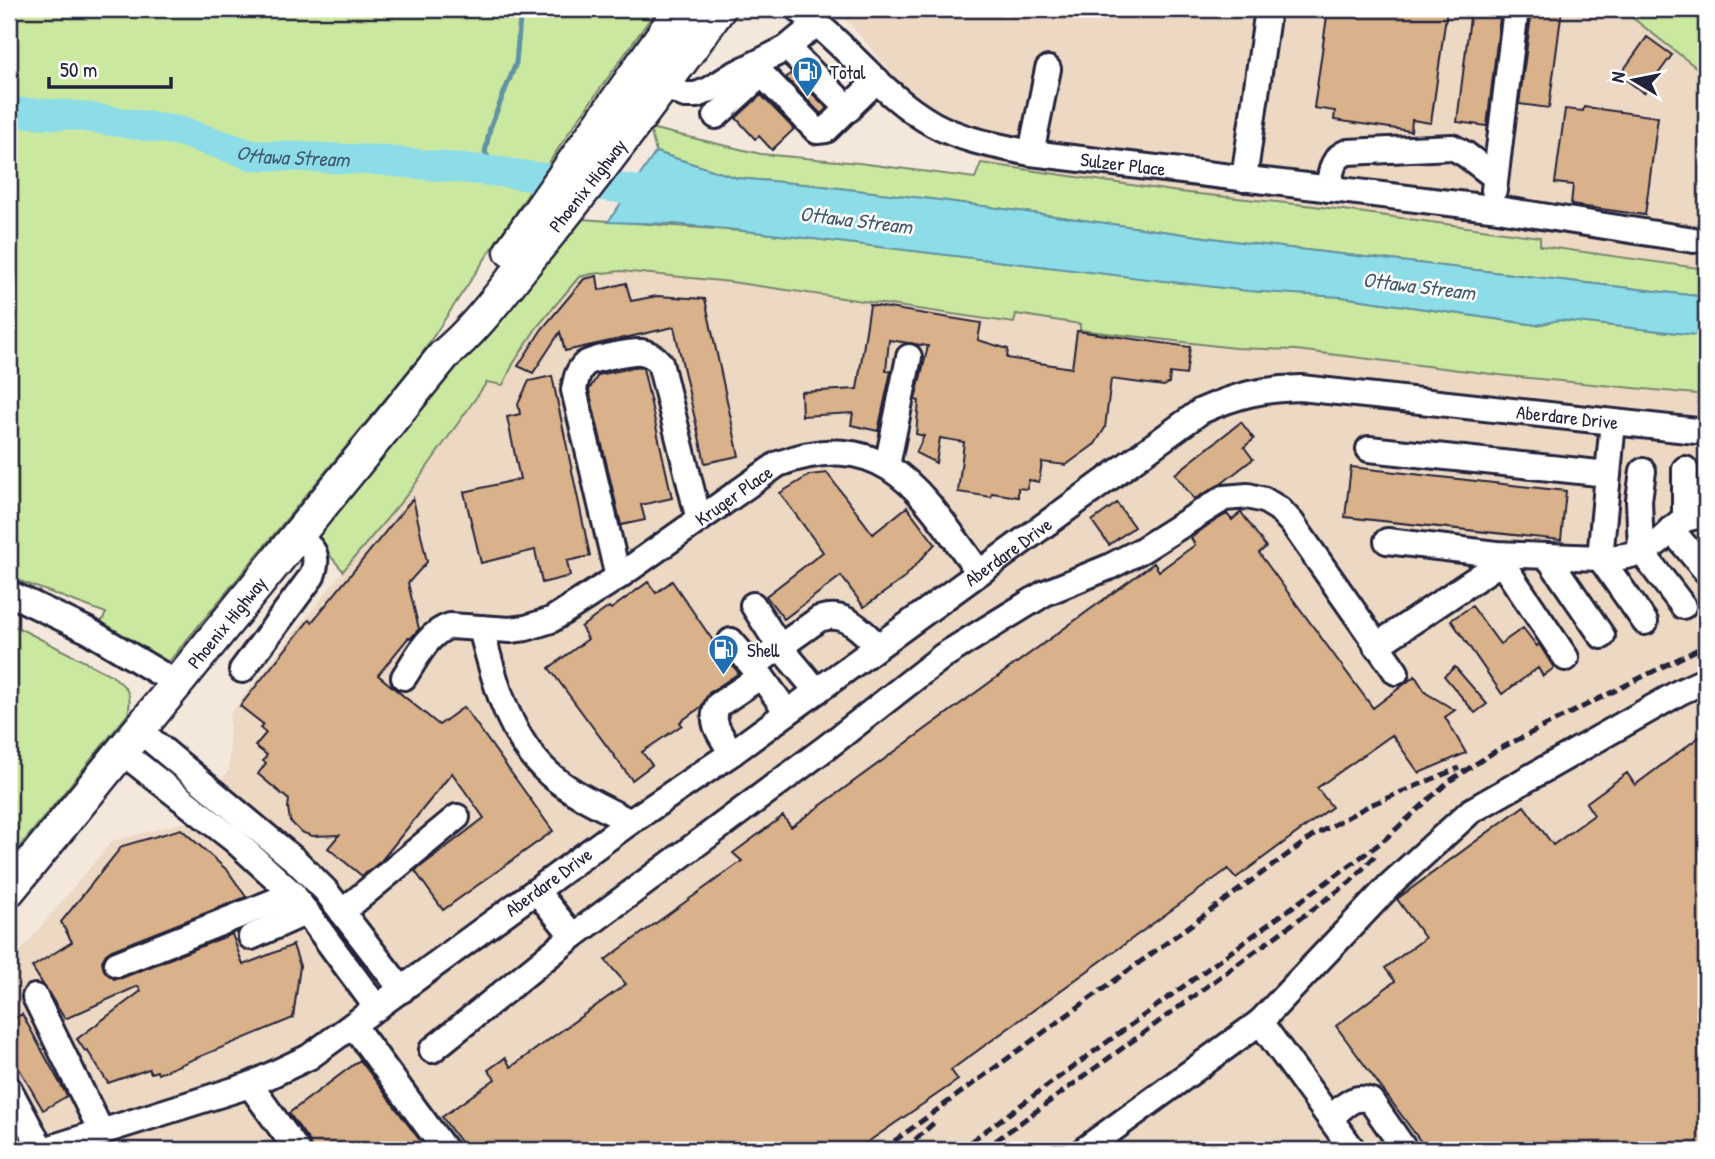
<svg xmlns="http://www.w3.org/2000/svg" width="1715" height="1159" font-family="'Patrick Hand',sans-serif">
  <rect width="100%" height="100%" fill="#f4e8dc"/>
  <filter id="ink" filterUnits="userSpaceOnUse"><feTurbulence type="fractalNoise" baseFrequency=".0143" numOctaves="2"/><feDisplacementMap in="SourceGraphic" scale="14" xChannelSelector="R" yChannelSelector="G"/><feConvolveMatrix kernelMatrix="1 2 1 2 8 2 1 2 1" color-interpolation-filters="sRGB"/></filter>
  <g filter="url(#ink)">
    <path fill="#ecd8c3" d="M832 9H1621L1706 75V269L1539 246 1540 237 1314 206 1179 192 981 163 967 125 934 107 901 83 848 22Z
      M621 271 731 282 1014 323 1016 314 1081 324 1080 330 1235 348 1296 350 1508 376 1706 395V1150H9V965L112 841 189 821 229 770 230 714 343 571 411 490 487 382 503 385 513 364 537 327 579 277Z"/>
    <path fill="#cae89f" stroke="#76856d" stroke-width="2" d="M9 9H657L570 131 419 358 168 663 100 625 106 613 9 577Z
      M1621 9H1706V75Z
      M650 128 761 154 859 163 975 178 981 163 1179 192 1314 206 1540 237V246L1706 269V297L1255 244 947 201 814 185 737 178 656 152Z
      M582 219 755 232 1251 291 1342 297 1536 325 1559 320 1706 336V395L1508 376 1296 350 1235 348 1080 330V324L1016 314 1014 323 731 282 621 271 592 274 579 277 537 327 513 364 503 385 487 382 411 490 343 571 316 539 444 381Z
      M9 623 111 675C127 687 133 693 128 714L9 860Z"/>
    <path fill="#8ddde9" stroke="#6292a3" stroke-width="2" d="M656 152 737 178 814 185 947 201 1255 244 1706 297V336L1559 320 1537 325 1342 297 1248 291 755 232 674 224 608 222Z"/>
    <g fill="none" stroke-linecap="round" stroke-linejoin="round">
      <path stroke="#6292a3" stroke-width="5" d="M500 172 485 153 490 128 516 63 521 9"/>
      <path stroke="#8ddde9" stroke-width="30" id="s1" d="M9 112 71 115 179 131 252 155 376 160 500 172 670 195"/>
    </g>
    <path fill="#d9b18a" stroke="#22223b" stroke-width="2" d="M1328 9H1447L1431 123 1412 120 1411 131 1334 120 1335 111 1314 108Z
      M1471 9H1501L1487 126 1457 122Z
      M1532 9H1562L1549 108 1519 104Z
      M1647 37 1672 55 1644 93 1620 75Z
      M791 73 827 108 821 114 786 78Z
      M761 95 794 129 772 150 759 136 755 139 736 118Z
      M1584 107 1658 117 1645 215 1571 205 1573 185 1555 183 1565 109 1583 111Z
      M597 276 599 290 626 283 631 301 657 296 705 299 739 456 705 463 674 327 565 351 560 332 533 373 518 366 542 329 584 279Z
      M870 305 981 323 978 340 1008 349 1007 358 1072 368 1077 331 1190 347 1186 375 1170 373 1169 383 1164 386 1111 379 1105 428 1095 444 1066 465 1042 462 1039 482 1029 480 1027 489 1018 488V497L992 493 991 497 958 492 964 442 940 438 936 463 916 453 924 436 916 434 919 401 915 400 928 346 889 340 886 371H891L878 431 851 425 853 413 802 416 801 392 857 389Z
      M637 367 643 368 672 498 641 505 645 520 621 525 589 390 598 375Z
      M552 376 590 556 567 561 570 576 542 583 535 550 481 563 464 492 520 479 507 417 520 414 518 404 529 381Z
      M1241 422 1254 439 1244 447 1253 459 1221 484 1194 499 1175 474Z
      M1351 467 1566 491 1561 540 1345 517Z
      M827 473 873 534 907 507 935 544 903 579 864 607 841 576 784 619 766 596 823 552 780 493 810 475Z
      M413 498 427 562 408 583 419 629 411 638H408L378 675 439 725 464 707 553 831 443 910 415 871 484 818 452 773 381 861 362 876 328 848 339 835 312 836 301 832 290 821 288 808 289 800 258 774 266 763 263 761 267 755 255 746 266 733 260 728 263 724 240 706 309 620 312 622Z
      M1117 503 1134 527 1109 545 1092 521Z
      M1241 512 1266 547 1259 553 1373 708 1415 676 1426 693 1455 710 1445 717 1466 753 1419 773 1392 735 1317 788 1332 807 1236 878 1228 869 951 1070 958 1080 856 1150H466L442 1117 495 1079 488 1070 505 1058 511 1067 626 984 605 960 742 861 733 853 783 816 791 827 1154 563 1159 571 1195 545 1191 538 1208 525 1227 514 1232 520Z
      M672 581 720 651 739 673 709 693 701 707 680 722 682 725 642 752 652 765 632 780 549 668 588 639 581 627 609 607 611 609 648 582 656 593Z
      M1472 606 1500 644 1523 628 1537 646 1539 644 1554 668 1543 676 1538 668 1502 694 1451 620Z
      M1455 667 1487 704 1475 713 1444 676Z
      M1706 732V1150H1427L1336 1026 1395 981 1385 968 1425 938 1397 899 1524 806 1553 845 1594 815 1586 803 1627 773 1635 785Z
      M181 829 228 871 246 897 112 950 106 954 102 961 104 970 114 979 122 978 232 934 243 965 293 945 300 966 293 1018 158 1074 157 1071 151 1073 149 1069 108 1083 87 1050 85 1051 77 1039 141 991 138 986 65 1019 32 967 72 942 61 922 122 846Z
      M22 1014 67 1096 43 1110 9 1051V1022Z
      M360 1060 427 1150H312L309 1141 289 1113Z"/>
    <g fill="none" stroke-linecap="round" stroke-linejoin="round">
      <defs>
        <g id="minor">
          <path id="s2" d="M798 9C846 43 881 95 933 124 964 141 998 146 1031 153L1491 208 1694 240"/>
          <path d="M787 48 849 109"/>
          <path d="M753 65 817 131 826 130 877 80"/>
          <path d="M664 86 685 95H696L709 90 731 76 787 48 817 23"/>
          <path d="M716 116 762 74"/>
          <path d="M1031 153 1048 69"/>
          <path d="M1244 179 1268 9"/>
          <path d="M1328 189C1331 174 1331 157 1348 152L1452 147 1465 154 1495 177"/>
          <path d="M1494 190 1516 9"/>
          <path d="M1369 449 1608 474"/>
          <path d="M887 466 909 357"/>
          <path d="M1685 469V518"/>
          <path d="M1643 471 1639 500 1641 551 1683 606"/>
          <path d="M1671 529 1706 571"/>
          <path d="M1387 541 1496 554 1600 558 1613 422"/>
          <path d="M1496 554 1566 658"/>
          <path d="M1548 557 1602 636"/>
          <path d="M618 577 574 390C576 380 577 371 585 364 592 359 632 351 641 352 649 353 655 357 660 363L699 520"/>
          <path d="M9 593 89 631 176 683"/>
          <path d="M753 605 780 647 817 691"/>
          <path d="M1645 622 1600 558C1619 558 1638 556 1654 545 1677 529 1675 516 1706 516"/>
          <path d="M481 628C493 676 507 732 544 769 567 792 601 806 630 822"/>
          <path d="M731 641 761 676"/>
          <path d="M1376 646 1501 562"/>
          <path d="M753 666 819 619C846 610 860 630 878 646"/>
          <path d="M242 670 312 576C320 554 314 549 296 536"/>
          <path id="s3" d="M404 677C417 658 427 633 450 626L510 630 526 628 551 620 618 577 778 464C887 424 923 496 979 572"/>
          <path d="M139 730 296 861 325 890 402 990"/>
          <path d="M122 752 234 840 293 894 377 1008"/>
          <path d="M732 753C723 738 708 723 718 705L761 676 787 712"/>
          <path d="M537 892 573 936"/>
          <path d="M342 912 457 817"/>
          <path d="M251 937 307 912"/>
          <path d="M117 964 293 894"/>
          <path d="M35 997 102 1133"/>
          <path d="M1260 1022 1353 1150"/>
          <path d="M353 1025 445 1150"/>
          <path d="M432 1050 573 936 827 747 943 656 1045 593 1109 567 1142 550 1224 498 1248 496 1264 500 1279 509 1292 523 1396 672"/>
          <path d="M250 1085 297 1150"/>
          <path d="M9 1089 42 1150"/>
          <path d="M1330 1118C1343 1108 1353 1093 1371 1101L1405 1150"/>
          <path id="s4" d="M44 1150 250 1085 309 1057 630 822 732 753 1201 411C1237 395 1262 389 1301 388L1706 432"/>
          <path d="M1084 1150 1260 1022 1390 885 1471 811 1680 692 1706 680"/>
        </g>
        <g id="major">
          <path d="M511 251 681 9"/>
          <path id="s5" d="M9 890 444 355C478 327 504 289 532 255 597 175 659 93 719 9"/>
        </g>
      </defs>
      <use href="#minor" stroke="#22223b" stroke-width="30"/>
      <use href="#major" stroke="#22223b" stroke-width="37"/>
      <use href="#minor" stroke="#fff" stroke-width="24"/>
      <use href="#major" stroke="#fff" stroke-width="32"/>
      <path stroke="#22223b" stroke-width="5" stroke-dasharray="10 5" stroke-linecap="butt" d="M882 1150 1313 836 1368 806 1459 768
        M904 1150 937 1120
        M959 1150 1383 841 1448 782 1497 750 1706 645
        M983 1150 1350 882 1378 853"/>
    </g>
  </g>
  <defs>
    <symbol id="fuel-pin" viewBox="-11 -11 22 30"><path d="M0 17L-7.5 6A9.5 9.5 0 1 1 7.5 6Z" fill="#1f6fb2" stroke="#fff"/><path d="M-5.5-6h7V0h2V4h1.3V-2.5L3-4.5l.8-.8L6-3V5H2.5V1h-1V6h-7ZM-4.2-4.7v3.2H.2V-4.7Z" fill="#fff"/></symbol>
  </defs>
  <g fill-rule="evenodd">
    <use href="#fuel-pin" x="790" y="54" width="35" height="47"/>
    <use href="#fuel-pin" x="706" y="632" width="35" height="47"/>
  </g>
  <g text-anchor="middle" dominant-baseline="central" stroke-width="5" stroke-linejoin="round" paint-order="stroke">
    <g font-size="19" fill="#22223b" stroke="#fff" text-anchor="start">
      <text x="830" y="72">Total</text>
      <text x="747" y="650">Shell</text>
    </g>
    <g font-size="19" fill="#22223b" stroke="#fff">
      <text stroke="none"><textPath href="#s2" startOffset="373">Sulzer Place</textPath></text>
      <text stroke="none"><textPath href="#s5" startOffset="912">Phoenix Highway</textPath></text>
      <text stroke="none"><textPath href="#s4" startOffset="1754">Aberdare Drive</textPath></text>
      <text stroke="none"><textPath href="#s3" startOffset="394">Kruger Place</textPath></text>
      <text stroke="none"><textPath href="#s4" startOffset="1144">Aberdare Drive</textPath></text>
      <text stroke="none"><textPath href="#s5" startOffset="345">Phoenix Highway</textPath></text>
      <text stroke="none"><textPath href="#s4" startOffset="578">Aberdare Drive</textPath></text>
    </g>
    <g font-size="21" font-style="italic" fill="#425a6f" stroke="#fff">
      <text stroke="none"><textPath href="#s1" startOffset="289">Ottawa Stream</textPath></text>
      <text transform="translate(856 220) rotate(7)">Ottawa Stream</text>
      <text transform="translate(1419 286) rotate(7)">Ottawa Stream</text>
    </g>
  </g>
  <rect width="1715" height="1159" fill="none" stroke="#fff" stroke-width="35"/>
  <rect x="18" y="18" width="1680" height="1124" fill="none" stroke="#22223b" stroke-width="2.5" filter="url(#ink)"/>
  <g transform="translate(1634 80) rotate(280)" stroke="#ffffff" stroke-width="5" paint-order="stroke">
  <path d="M0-5L12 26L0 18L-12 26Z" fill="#22223b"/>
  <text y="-10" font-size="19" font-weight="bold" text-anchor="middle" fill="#22223b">N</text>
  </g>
  <path d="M49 77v10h122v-10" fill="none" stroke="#22223b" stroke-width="3.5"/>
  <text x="60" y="77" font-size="21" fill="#22223b" stroke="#ffffff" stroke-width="5" paint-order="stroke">50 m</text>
</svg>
